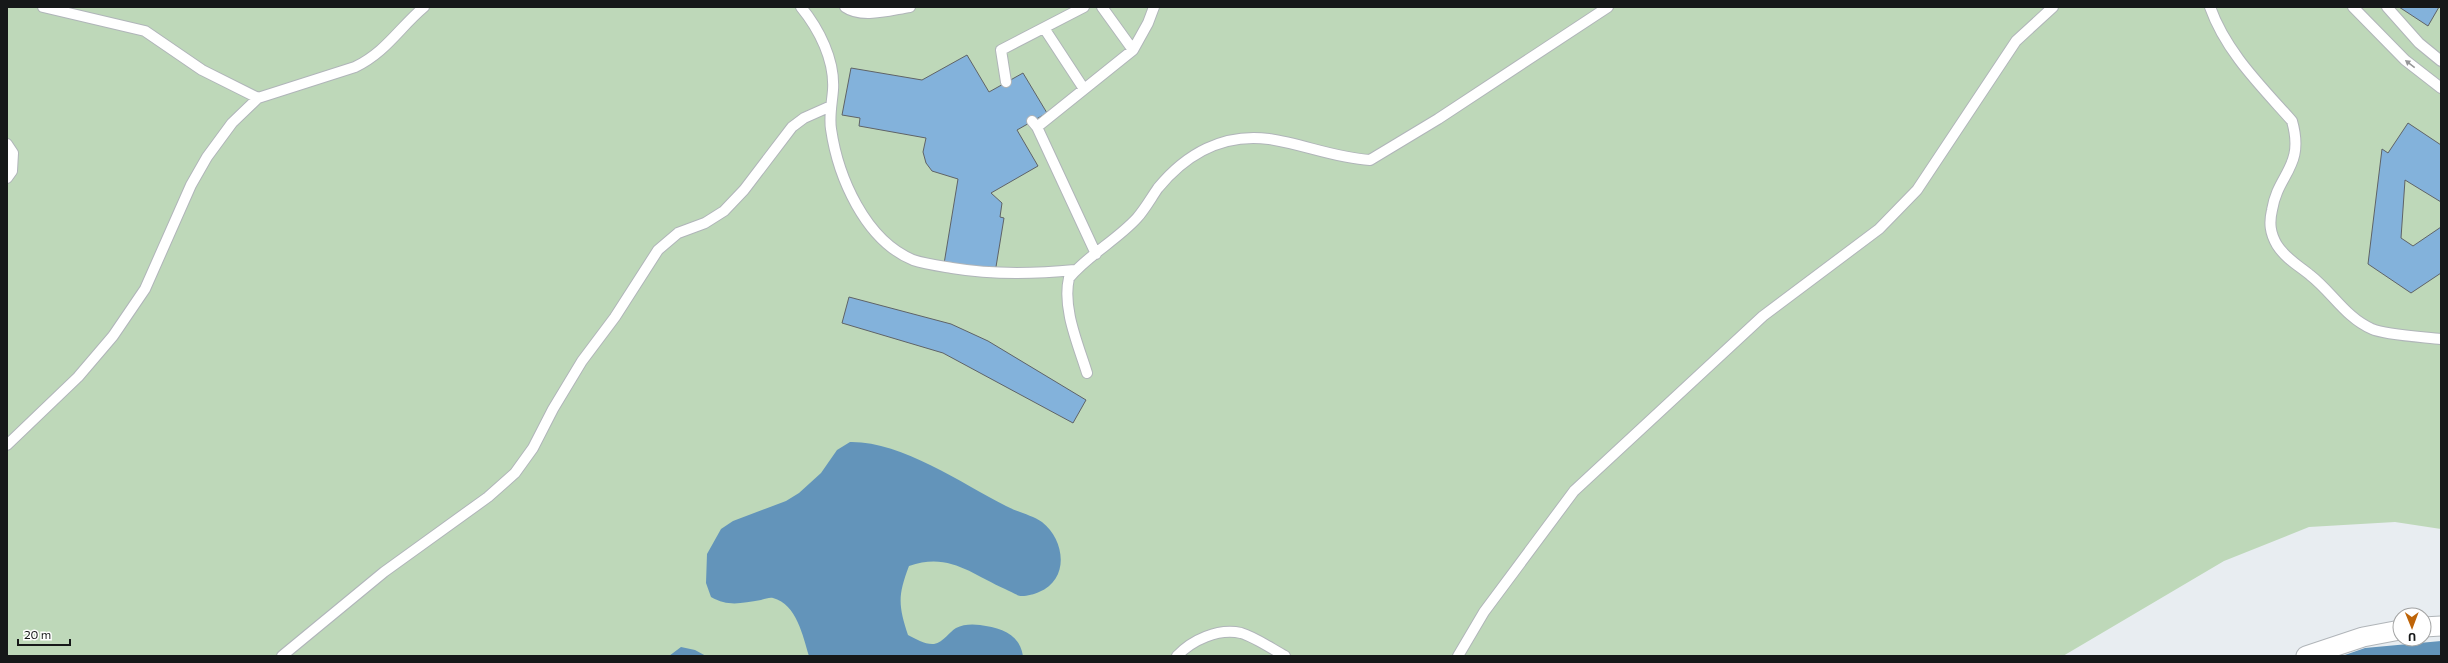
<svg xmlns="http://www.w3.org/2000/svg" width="2448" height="663" font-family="Commissioner,sans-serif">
  <rect width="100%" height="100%" fill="#e8edf1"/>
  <path fill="#bed8b9" d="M7 7H2441V529L2395 522 2309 527 2224 561 2063 656H7Z"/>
  <path fill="#6394ba" d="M850 442C901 441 961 483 1006 506 1017 512 1032 515 1042 522 1065 540 1070 579 1039 592 1035 594 1027 596 1022 596 1017 596 1010 591 1005 589 971 574 949 552 909 566 898 595 898 605 908 635 916 639 926 645 934 644 944 642 949 632 956 628 963 624 973 624 980 625 1001 628 1019 633 1023 656H809C803 637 797 604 773 598 770 597 764 599 761 600 741 603 729 607 711 597L706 583 707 554 721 529 733 521 786 501 799 493 821 473 837 450Z
    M2441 641V656H2342L2365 648Z
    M681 647 695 650 706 656H669Z"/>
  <path fill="#83b2db" stroke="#5f6367" d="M2399 7H2439L2428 26Z
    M967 55 989 92 1023 73 1047 113 1017 130 1038 166 991 193 1002 203 1000 217 1004 218 995 273 944 264 958 179 932 171 926 163 923 152 926 138 859 126 860 118 842 115 851 68 922 80Z
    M2408 123 2441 145V202L2405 180 2401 238 2413 246 2441 227V273L2411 293 2368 264 2382 149 2388 153Z
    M849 297 951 324 988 341 1086 400 1073 423 943 353 842 323Z"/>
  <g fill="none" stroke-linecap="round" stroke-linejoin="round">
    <defs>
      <path id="service" d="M43 7 145 31 202 70 258 98
        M801 7C819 29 835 60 833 90 832 103 829 116 831 129 838 177 865 240 913 260 925 264 940 266 952 268 994 275 1033 274 1075 270
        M845 7C862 19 890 10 910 7
        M1102 7 1133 50
        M2210 7C2226 52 2261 86 2292 121 2305 167 2278 173 2272 210 2269 223 2270 233 2277 245 2286 259 2298 265 2310 275 2332 292 2346 318 2372 329 2385 335 2425 337 2441 339
        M2353 7 2405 60 2441 88
        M2387 7 2419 43 2441 61
        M1044 28 1084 89
        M1006 82 1001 50 1084 7
        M1032 121 1037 127 1096 254
        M1037 127 1133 50 1148 23 1154 7
        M7 144 13 153 12 171 7 178
        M1087 373C1078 344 1062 308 1069 278 1088 255 1117 240 1137 218 1145 209 1151 198 1158 188 1186 154 1223 133 1269 139 1303 144 1335 158 1370 160L1438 119 1608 7
        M7 445 78 377 113 336 145 289 191 185 207 157 232 123 258 98 355 67C386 52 399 28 424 7
        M282 656 384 572 488 497 515 473 533 448 553 409 582 361 615 317 658 250 678 233 705 223 724 211 744 190 792 127 804 118 831 106
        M1177 656C1192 640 1218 628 1241 633 1255 637 1272 649 1285 656
        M1458 656 1484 612 1574 491 1763 316 1879 229 1917 190 2016 41 2053 7"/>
      <path id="minor" d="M2424 627 2441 626
        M2306 656 2363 637 2400 630"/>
    </defs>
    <use href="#service" stroke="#b0b5b9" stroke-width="12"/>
    <use href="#minor" stroke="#b0b5b9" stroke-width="21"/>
    <use href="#service" stroke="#fff" stroke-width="10"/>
    <use href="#minor" stroke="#fff" stroke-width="19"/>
  </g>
  <defs><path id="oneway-solid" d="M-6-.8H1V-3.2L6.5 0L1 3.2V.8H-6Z"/></defs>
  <use fill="#969798" href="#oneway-solid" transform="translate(2410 64) rotate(-142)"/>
  <rect width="2448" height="663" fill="none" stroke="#161819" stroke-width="16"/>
  <g transform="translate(2412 627) rotate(179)"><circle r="19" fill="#ffffff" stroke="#a2a3a3"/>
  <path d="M0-3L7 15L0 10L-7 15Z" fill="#be6408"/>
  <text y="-6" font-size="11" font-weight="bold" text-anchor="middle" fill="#161819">U</text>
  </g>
  <path d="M18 639v6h52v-6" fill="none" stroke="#161819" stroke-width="2"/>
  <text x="24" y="639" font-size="12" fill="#161819" stroke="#ffffff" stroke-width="3" paint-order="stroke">20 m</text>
</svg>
